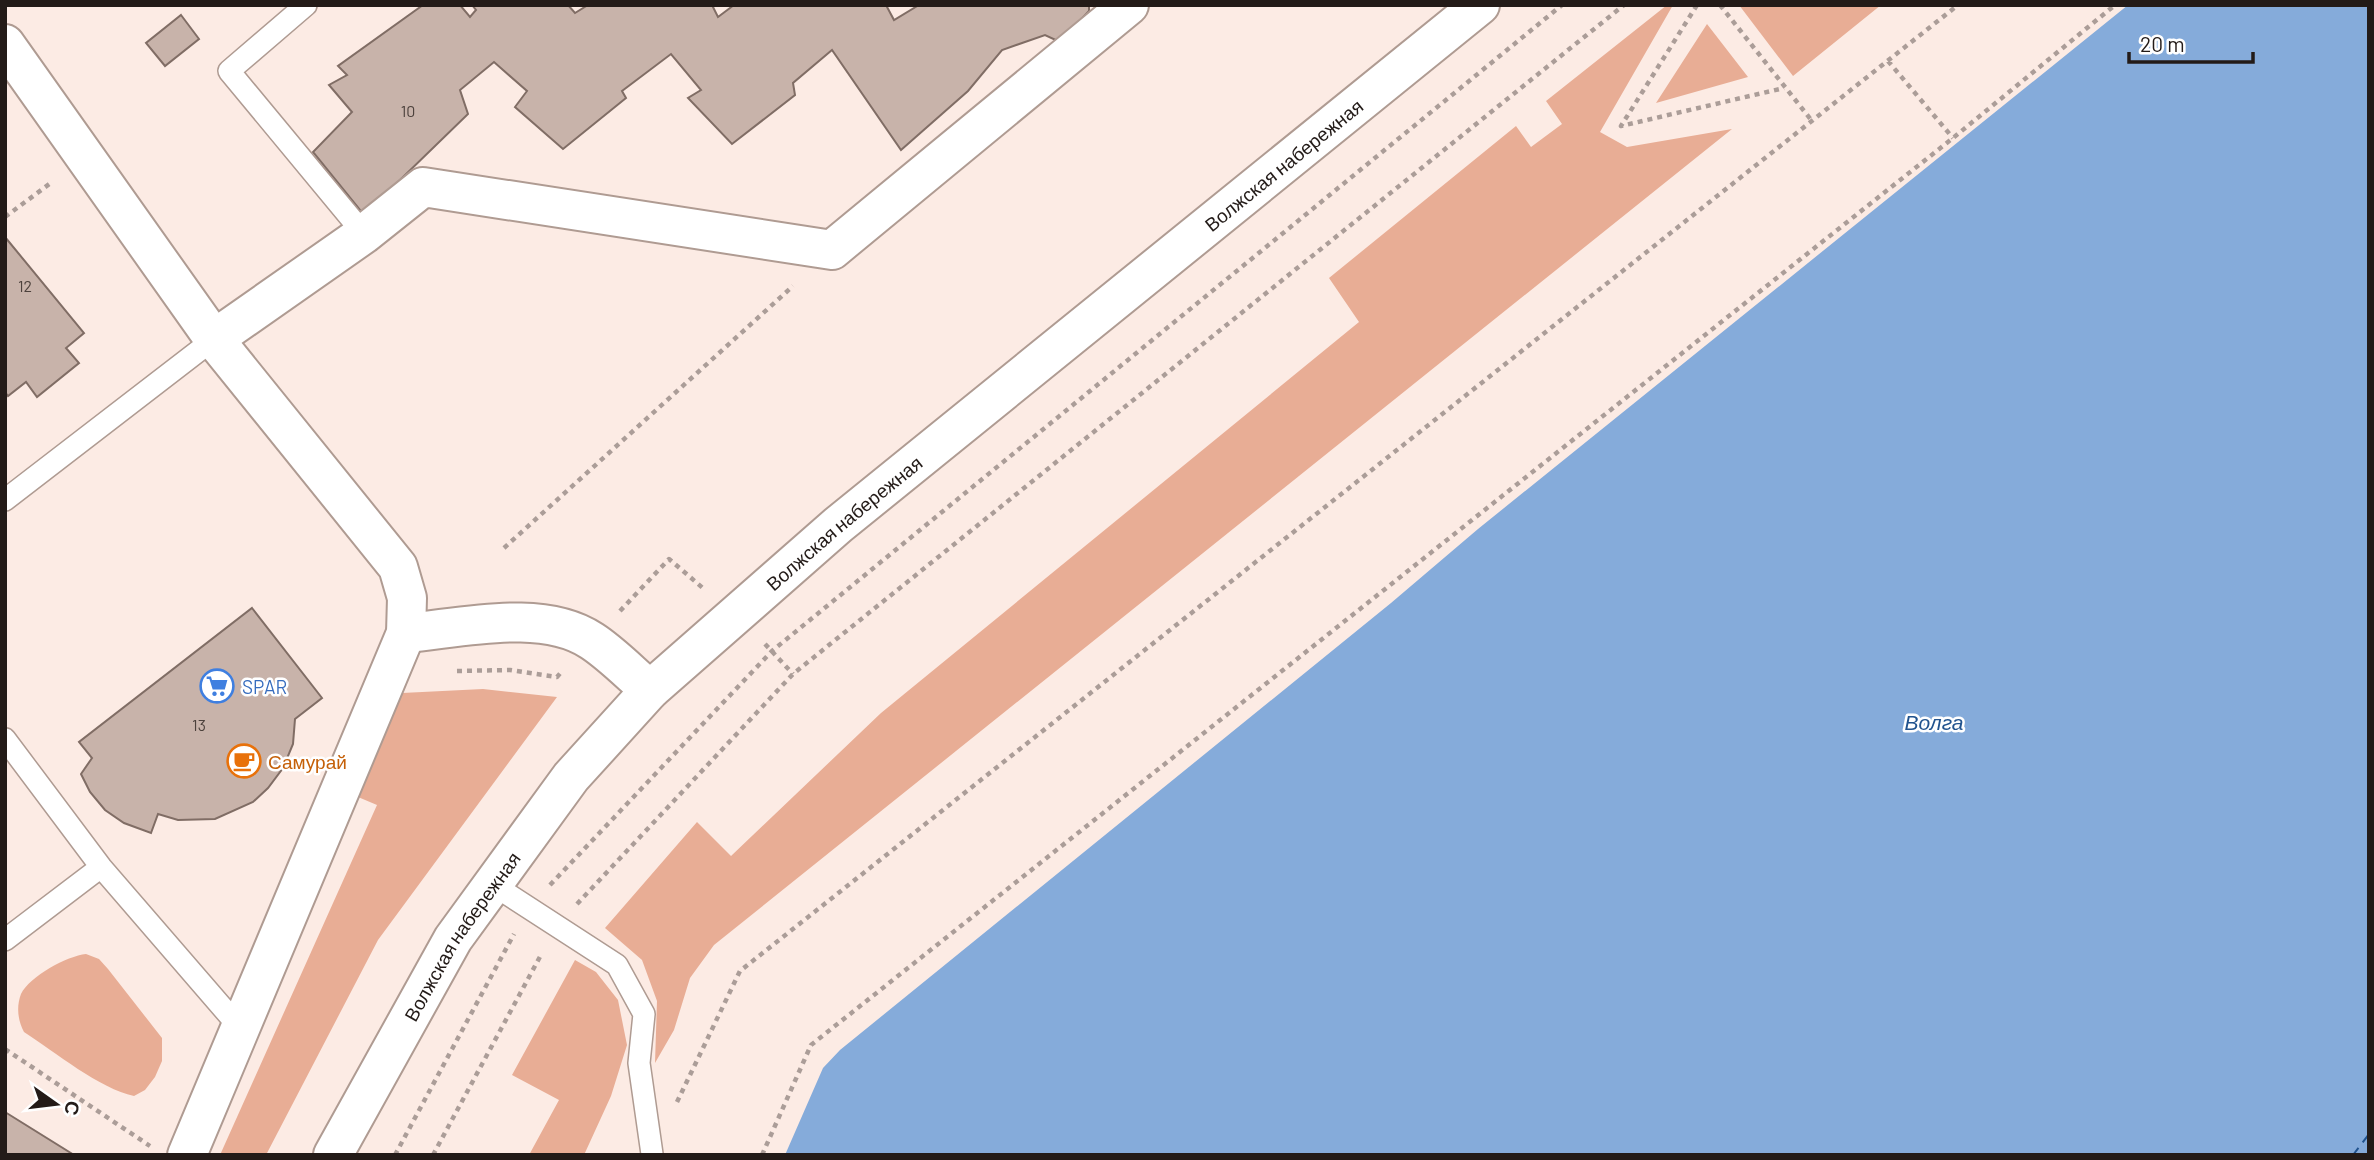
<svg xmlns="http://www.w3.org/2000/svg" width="2374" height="1160" font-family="Barlow,sans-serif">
  <rect width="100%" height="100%" fill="#fcebe4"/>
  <path fill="#e8ad95" d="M1667 5H1673L1600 132 1627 147 1732 129 714 945 690 978 674 1030 655 1063 657 1001 642 960 605 928 697 822 731 856 881 713 1359 322 1329 278 1516 126 1531 147 1562 124 1546 101Z
    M1739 5H1881L1793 76Z
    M1707 24 1748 77 1656 103Z
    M483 689 557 697 378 940 266 1155H220L377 805 358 797 402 693Z
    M86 954 99 959 108 969 162 1038V1061L155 1077 145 1090 134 1096C100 1089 55 1052 24 1032 18 1021 16 1007 21 994 30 976 67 956 86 954Z
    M575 960 596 972 618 1000 627 1045 611 1096 584 1155H529L559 1100 512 1075Z"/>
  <path fill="#85abda" d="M2128 5H2369V1155H785L823 1068 840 1050 1391 603 1478 529Z"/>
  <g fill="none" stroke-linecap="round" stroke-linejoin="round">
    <path stroke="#21538e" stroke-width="2" stroke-dasharray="9 7" stroke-linecap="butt" d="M2353 1155 2369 1134"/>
  </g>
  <path fill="#c8b3aa" stroke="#806d65" stroke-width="2" d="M423 5H460L470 17 476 10 472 5H568L575 13 588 5H712L718 17 734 5H886L894 20 919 5H1089V11L1060 42 1045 35 1002 50 968 91 901 150 832 50 793 83 795 95 732 144 688 98 701 90 671 54 622 91 626 98 563 149 515 107 527 91 494 62 460 90 468 114 364 215 313 152 352 112 329 85 347 75 338 66Z
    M181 15 199 39 165 66 146 43Z
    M5 237 84 333 66 348 79 363 37 397 26 382 8 396 5 392Z
    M252 608 322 698 295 719 293 744 283 768 268 788 253 802 215 819 178 820 158 814 151 833 124 823 105 810 90 792 81 774 92 758 79 742Z
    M5 1112 74 1155H5Z"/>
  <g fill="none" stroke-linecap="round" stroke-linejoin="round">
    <defs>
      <path id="service" d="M306 5 229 71 364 234
        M5 500 214 339
        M5 739 101 867 241 1029
        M492 884 617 965 644 1014 639 1063 652 1154
        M5 940 101 867"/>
      <g id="minor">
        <path d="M5 44 214 339 398 567 407 598 406 633 187 1155"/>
        <path d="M214 339 364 234 423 187 832 250 1129 5"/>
        <path d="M406 633C462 628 543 608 592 641 612 654 631 674 650 690"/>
        <path id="s1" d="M333 1155 453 939 571 777 650 690 838 525 1480 5"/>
      </g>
    </defs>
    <use href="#service" stroke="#af9b92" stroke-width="24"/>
    <use href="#minor" stroke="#af9b92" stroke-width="42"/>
    <path stroke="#ab9d98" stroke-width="4.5" stroke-dasharray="5 5" stroke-linecap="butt" d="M1697 5 1621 126 1784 88
      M1720 5 1812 121
      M1888 61 1953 138
      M5 217 52 182
      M504 548 793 286
      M620 611 669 559 704 589
      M765 644 793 674
      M457 671 510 670 557 677 563 670
      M550 885 772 651 1562 5
      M577 904 793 674 1624 5
      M5 1049 150 1146
      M677 1102 740 971 1958 5
      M395 1155 514 934
      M433 1155 542 953
      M762 1155 811 1045 1953 138 2115 5"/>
    <use href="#service" stroke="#fff" stroke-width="21"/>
    <use href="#minor" stroke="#fff" stroke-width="38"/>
  </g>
  <defs>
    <symbol id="supermarket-ring" viewBox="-11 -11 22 22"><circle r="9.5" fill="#fff" stroke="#3f7fe0" stroke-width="1.5"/><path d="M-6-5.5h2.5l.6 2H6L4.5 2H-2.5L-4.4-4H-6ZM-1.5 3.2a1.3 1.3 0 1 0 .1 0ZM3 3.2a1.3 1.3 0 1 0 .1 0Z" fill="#3f7fe0"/></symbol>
    <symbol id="cafe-ring" viewBox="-11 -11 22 22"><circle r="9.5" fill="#fff" stroke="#e8710a" stroke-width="1.5"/><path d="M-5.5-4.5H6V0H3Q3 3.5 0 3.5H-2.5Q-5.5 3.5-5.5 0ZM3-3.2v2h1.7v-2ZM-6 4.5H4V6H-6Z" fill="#e8710a"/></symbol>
  </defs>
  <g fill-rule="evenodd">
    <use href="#supermarket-ring" x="198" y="667" width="38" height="38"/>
    <use href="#cafe-ring" x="225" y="742" width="38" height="38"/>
  </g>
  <g text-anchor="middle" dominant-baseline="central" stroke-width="5" stroke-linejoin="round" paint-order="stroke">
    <g font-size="16" fill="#4c413c">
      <text x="408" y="110">10</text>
      <text x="25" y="285">12</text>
      <text x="199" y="724">13</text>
    </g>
    <g font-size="19" fill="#231b18" stroke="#fff">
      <text stroke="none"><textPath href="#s1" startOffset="1388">Волжская набережная</textPath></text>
      <text stroke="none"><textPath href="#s1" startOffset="821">Волжская набережная</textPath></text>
      <text stroke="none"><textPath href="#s1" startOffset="254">Волжская набережная</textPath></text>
    </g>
    <g font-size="19" fill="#366cbe" stroke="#fff" text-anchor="start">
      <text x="242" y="686">SPAR</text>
    </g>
    <g font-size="19" fill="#c56008" stroke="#fff" text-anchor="start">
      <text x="268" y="761">Самурай</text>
    </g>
    <g font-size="21" font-style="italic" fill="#21538e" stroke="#fff">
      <text x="1934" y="721">Волга</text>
    </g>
  </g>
  <rect width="2374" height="1160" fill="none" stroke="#231b18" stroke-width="14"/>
  <g transform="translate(56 1104) rotate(104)" stroke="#ffffff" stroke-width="5" paint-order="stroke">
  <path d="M0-5L12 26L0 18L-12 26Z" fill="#231b18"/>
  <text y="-10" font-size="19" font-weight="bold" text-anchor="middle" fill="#231b18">С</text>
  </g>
  <path d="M2129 52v10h124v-10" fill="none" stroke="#231b18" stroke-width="3.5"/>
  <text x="2140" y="52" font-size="21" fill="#231b18" stroke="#ffffff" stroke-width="5" paint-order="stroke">20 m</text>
</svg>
